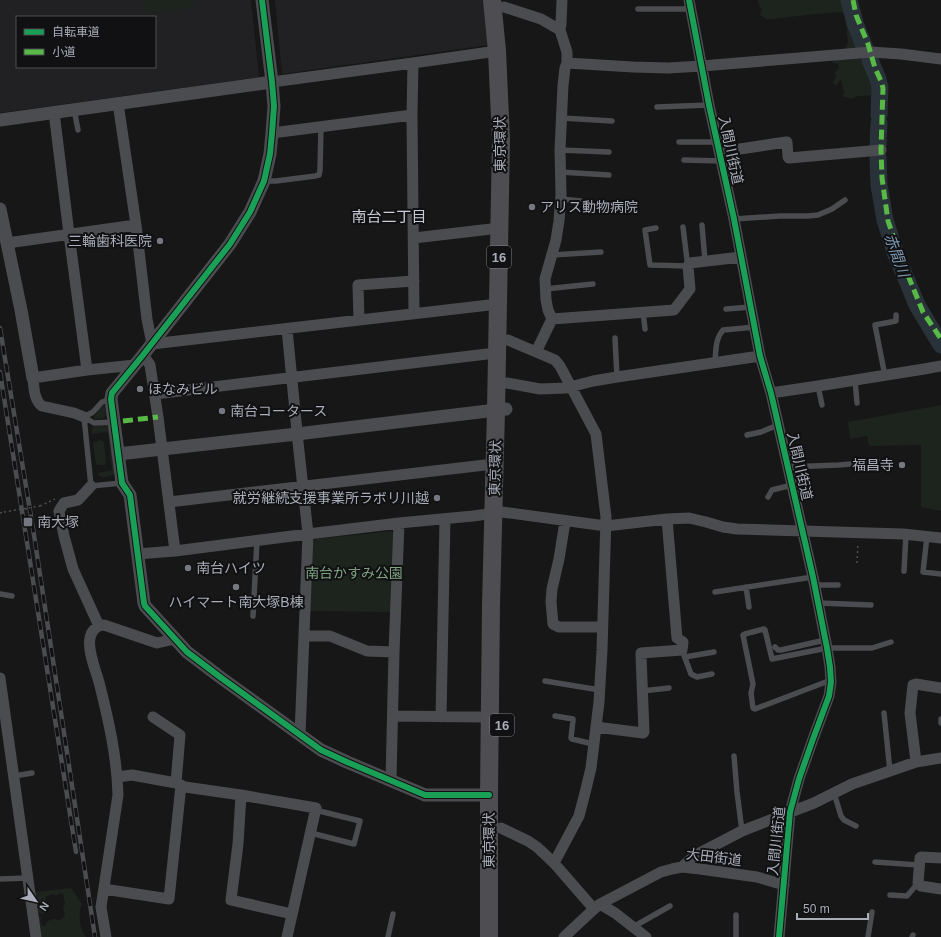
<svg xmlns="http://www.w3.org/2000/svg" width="941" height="937" font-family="Arial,'Noto Sans JP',sans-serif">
  <rect width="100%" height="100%" fill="#171717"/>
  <path fill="#212123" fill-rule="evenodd" d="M0 0H251L259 77 0 113ZM17 17H155V67H17Z
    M275 0H483L488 45 282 74Z"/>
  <path fill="#1d241e" d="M143 0H193L194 8 145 14Z
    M758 0H850L849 7 856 19 863 35 861 41C871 53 885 77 884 92L881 95 857 96 852 99 841 96 844 94C844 89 842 86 842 82L840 80 837 85H834L833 82 836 77 835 72 839 68 838 64 835 63H832L844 51 848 42 845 14 841 12 806 15 774 19H766L760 15 762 10 759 5Z
    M104 405 105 406 106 416 103 418 95 419 94 417 98 410Z
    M941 405V511L921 507V445L869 446 867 436 850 439 848 422Z
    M107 425 109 427 115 472C112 477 104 478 99 476L98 473 112 470 108 433 106 432 92 434V428L94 426Z
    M101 440 104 443 106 462 104 465H98L96 464 93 444 94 442Z
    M391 531 395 533 392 612 310 611 312 544 316 539Z
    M71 888C75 893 78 898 82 904 79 910 79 920 81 927 82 931 84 934 86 937H39L38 917H40L42 918 40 920 41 923 43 926H45L48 921 53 919 60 920 65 916 63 908 65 904 63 894 60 893C57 896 55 896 52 894L46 897C45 903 47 907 46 913L41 914 38 912 35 892Z"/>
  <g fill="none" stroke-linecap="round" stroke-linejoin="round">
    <path stroke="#2a3239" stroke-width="17" d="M849 0 855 23 866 51
      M870 60 878 79 880 87 879 115
      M878 147 879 123
      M878 157 879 185 885 220 896 255 908 283 917 305 941 345"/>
    <path stroke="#4d4e52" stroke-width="1.5" stroke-dasharray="2 3" stroke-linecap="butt" d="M40 506 55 499
      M26 508V512
      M0 513 4 512
      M857 563 858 543"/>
    <path stroke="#4b4c50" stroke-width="5.5" d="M638 9H691
      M657 107 709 105
      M74 109 78 130
      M562 118 612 121
      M679 142H718
      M560 150 609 152
      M684 160 721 161
      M560 172 609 175
      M264 181H276L315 176 319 175 320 170 321 127
      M561 199 581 201
      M734 219 780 216H808L818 215 832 209 845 200
      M702 225 705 261
      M683 227 687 260 690 263
      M656 228 645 230 650 265 688 266
      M552 255 601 252
      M545 289 593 284
      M726 309 751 307
      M643 312 645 329
      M615 338 617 377
      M715 362C716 351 715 339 723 330L755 327
      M885 376 875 325 896 321V315
      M855 380 857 403
      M818 386 822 405
      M84 417 91 486 121 483
      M84 417 93 412 102 402 111 399
      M84 417 94 423 114 422
      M747 435 761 432 778 425
      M788 467 839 465 888 461
      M768 497 772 490 792 485
      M927 536 923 572 941 574
      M904 571 906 534
      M814 585H838
      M746 587 749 607
      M715 592 813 577
      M0 594 12 596
      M818 603 871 605
      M253 616 257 540
      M775 647 778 650H781L825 640
      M682 650 691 674 697 677 712 674
      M685 657 714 652
      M831 680 755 709 753 708 751 693 753 684 743 635 745 634 764 629 765 630 772 659 827 648H872L891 642
      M545 681 600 690
      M642 691 669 688
      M884 713 890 771
      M555 716 573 719V720L571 738 572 739 593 744
      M941 719V723
      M734 756 737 792 742 831
      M14 776 32 773
      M834 793 841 816 844 820 856 826
      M311 833 354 844 360 821 315 810
      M875 862 919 865
      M0 879 28 878
      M890 895 907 896 918 883
      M633 927 670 906
      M388 937 393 914
      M736 937V915
      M868 937 872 912
      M912 937 913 935"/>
    <path stroke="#4b4c50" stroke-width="11" d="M689 0 709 105 734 219 760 356 771 393 813 577 827 648 830 667 831 682 829 696 813 739 799 779 790 812 779 937
      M504 7 541 19 560 30 567 52V63L565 68 563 85 560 150 561 195 559 221 556 240 545 279 546 300 548 310 552 319 536 352
      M560 30 561 24 562 0
      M413 63 412 115 414 313
      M567 63 633 67 668 68 702 66 871 52 901 54 941 59
      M272 82 413 63 497 51
      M118 103 136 225 147 319 152 344 498 304
      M54 112 69 234 87 370
      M272 133 412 115
      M720 152 786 142H787L788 157 789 158 881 150
      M414 238 491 229
      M7 243 136 225
      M552 319 674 310 690 289 688 266 690 263 741 257
      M359 320 358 285 414 281
      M287 329 298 442 308 534 300 735
      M508 340 555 360 560 366 596 434 606 517 602 650 599 702 591 768 586 789 579 816 554 863
      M143 355 150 365 158 417 175 551
      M507 383 540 389 566 388 593 381 617 377 760 356
      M771 393 818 386 924 369 941 366
      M155 394 487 354
      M84 417 74 413 42 406C34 400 34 388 33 378L87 370 135 365
      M91 486 78 500 64 503 59 511 64 536 73 569 99 626
      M169 502 485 465
      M566 521 564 528 559 559 552 589 551 602 553 624 559 627H602
      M137 554 175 551 308 534 399 523 473 516 502 512 606 526 667 519 689 518 706 522 723 527 737 529 903 534 941 538
      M304 636H330L367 651 394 652
      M0 678 36 937
      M393 716 480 717
      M153 717 180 735 176 783
      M441 717 445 519
      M596 727 643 733 644 732 641 655V653L682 650 683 642 677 638 667 519
      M916 762 910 713 913 685 916 684 941 688
      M118 777 132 775 176 783 185 787 241 795 316 808 287 937
      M391 780 394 652 399 523
      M241 795 238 844 231 900 292 914
      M501 828 528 841 537 847 554 863 594 909
      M941 858 921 857 920 858 918 883 921 886 941 889
      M682 867 694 856 742 831 814 803 852 784 890 771 916 762 941 758
      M104 889 169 899 181 785
      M600 904 615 913 646 937
      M106 937 101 907 118 795C117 758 109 722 100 686 97 673 87 651 90 638 91 631 97 625 104 625L157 643 175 639
      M564 937 594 909 600 904 661 872 672 869 682 867 700 869 757 877 784 885"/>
    <path stroke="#4b4c50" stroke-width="13" d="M262 0 272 82 274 106 272 133 270 154 264 181 250 212 230 244 143 355 112 393 111 399 122 483 130 495 144 603 145 606 187 652 220 677 321 750 347 762 425 795H489
      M0 120 272 82
      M0 209 21 310 33 378
      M118 454 297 434 496 410 506 409"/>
    <path stroke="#4e4e52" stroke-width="18" d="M489 937V795L491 605 496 410 501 140 497 51 492 0"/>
    <defs>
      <path id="rail" d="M0 328 34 535 95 937
        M0 372 76 852"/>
    </defs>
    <use href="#rail" stroke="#4b4c4f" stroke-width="4.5"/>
    <use href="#rail" stroke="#111113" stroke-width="3" stroke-dasharray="9" stroke-linecap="butt"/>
    <path stroke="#4d4e52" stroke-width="1.5" stroke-dasharray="2 3" stroke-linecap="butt" d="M4 512 40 506"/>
    <path stroke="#58b947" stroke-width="5" stroke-dasharray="10 5" stroke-linecap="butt" d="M853 0 856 15 868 44 875 68 881 81 883 88 881 150 882 178 883 185 888 221 900 256 923 312 941 339
      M123 421 158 417"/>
    <defs>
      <path id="cycleway" d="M262 0 272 82 274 106 272 133 270 154 264 181 250 212 230 244 143 355 112 393 111 399 122 483 130 495 144 603 145 606 187 652 220 677 321 750 347 762 425 795H489
        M689 0 709 105 734 219 760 356 771 393 813 577 827 648 830 667 831 682 829 696 813 739 799 779 790 812 779 937"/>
    </defs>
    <use href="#cycleway" stroke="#111113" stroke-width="8"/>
    <use href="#cycleway" stroke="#1a9f57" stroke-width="6"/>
  </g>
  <g fill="#757880" stroke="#111113" stroke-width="1.5">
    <circle cx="532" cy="207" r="4"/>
    <circle cx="160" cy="241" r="4"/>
    <circle cx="140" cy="389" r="4"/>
    <circle cx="222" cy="411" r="4"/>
    <circle cx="902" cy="465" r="4"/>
    <circle cx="437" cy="498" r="4"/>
    <rect x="23" y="517" width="10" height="10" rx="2"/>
    <circle cx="188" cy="568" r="4"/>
    <circle cx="236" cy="587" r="4"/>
  </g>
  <g text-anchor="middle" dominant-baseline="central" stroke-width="4" stroke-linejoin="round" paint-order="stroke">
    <g fill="#111113" stroke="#7b7e86" stroke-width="1">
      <rect x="487" y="246" width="24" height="22" rx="3"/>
      <rect x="490" y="714" width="24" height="22" rx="3"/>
    </g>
    <g font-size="13" font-weight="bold" fill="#a8adb8">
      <text x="499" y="257">16</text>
      <text x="502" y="725">16</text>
    </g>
    <g font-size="14" fill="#a8adb8" stroke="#111113">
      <text transform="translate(500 144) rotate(-90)">東京環状</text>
      <text transform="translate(731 150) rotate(78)">入間川街道</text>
      <text transform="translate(800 466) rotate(77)">入間川街道</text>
      <text transform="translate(495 468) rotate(-89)">東京環状</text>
      <text transform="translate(489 840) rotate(-90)">東京環状</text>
      <text transform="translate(776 841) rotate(-84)">入間川街道</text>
      <text transform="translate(714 857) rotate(7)">大田街道</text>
    </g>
    <g font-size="14" fill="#a8adb8" stroke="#111113" text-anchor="start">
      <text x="540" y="207">アリス動物病院</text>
      <text x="152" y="241" text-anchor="end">三輪歯科医院</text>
      <text x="148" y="389">ほなみビル</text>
      <text x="230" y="411">南台コータース</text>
      <text x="894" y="465" text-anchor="end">福昌寺</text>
      <text x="429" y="498" text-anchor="end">就労継続支援事業所ラボリ川越</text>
      <text x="37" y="522">南大塚</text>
      <text x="196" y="568">南台ハイツ</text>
      <text x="236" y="602" text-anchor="middle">ハイマート南大塚B棟</text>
    </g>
    <g font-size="14" fill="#7fa381" stroke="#111113">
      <text x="354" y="573">南台かすみ公園</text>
    </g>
    <g font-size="15" fill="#c9ccd4" stroke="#111113">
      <text x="389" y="216">南台二丁目</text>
    </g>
    <g font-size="15" font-style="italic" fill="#7f9bb3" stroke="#111113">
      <text transform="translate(897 255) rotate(70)">赤間川</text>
    </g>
  </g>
  <rect x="16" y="16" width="140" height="52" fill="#111113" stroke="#4d4f55"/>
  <rect x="24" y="29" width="20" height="6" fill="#1a9f57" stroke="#4d4f55"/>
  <text x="52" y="36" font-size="12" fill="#a8adb8">自転車道</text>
  <rect x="24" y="49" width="20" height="6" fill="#58b947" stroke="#4d4f55"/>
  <text x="52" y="56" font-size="12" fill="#a8adb8">小道</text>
  <g transform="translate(36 901) rotate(124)" stroke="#111113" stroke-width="3" paint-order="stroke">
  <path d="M0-3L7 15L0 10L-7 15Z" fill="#a8adb8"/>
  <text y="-6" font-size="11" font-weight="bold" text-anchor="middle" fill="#a8adb8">N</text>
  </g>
  <path d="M797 913v6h71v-6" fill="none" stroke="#a8adb8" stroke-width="2"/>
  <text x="803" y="913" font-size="12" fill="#a8adb8" stroke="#111113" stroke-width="3" paint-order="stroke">50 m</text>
</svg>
